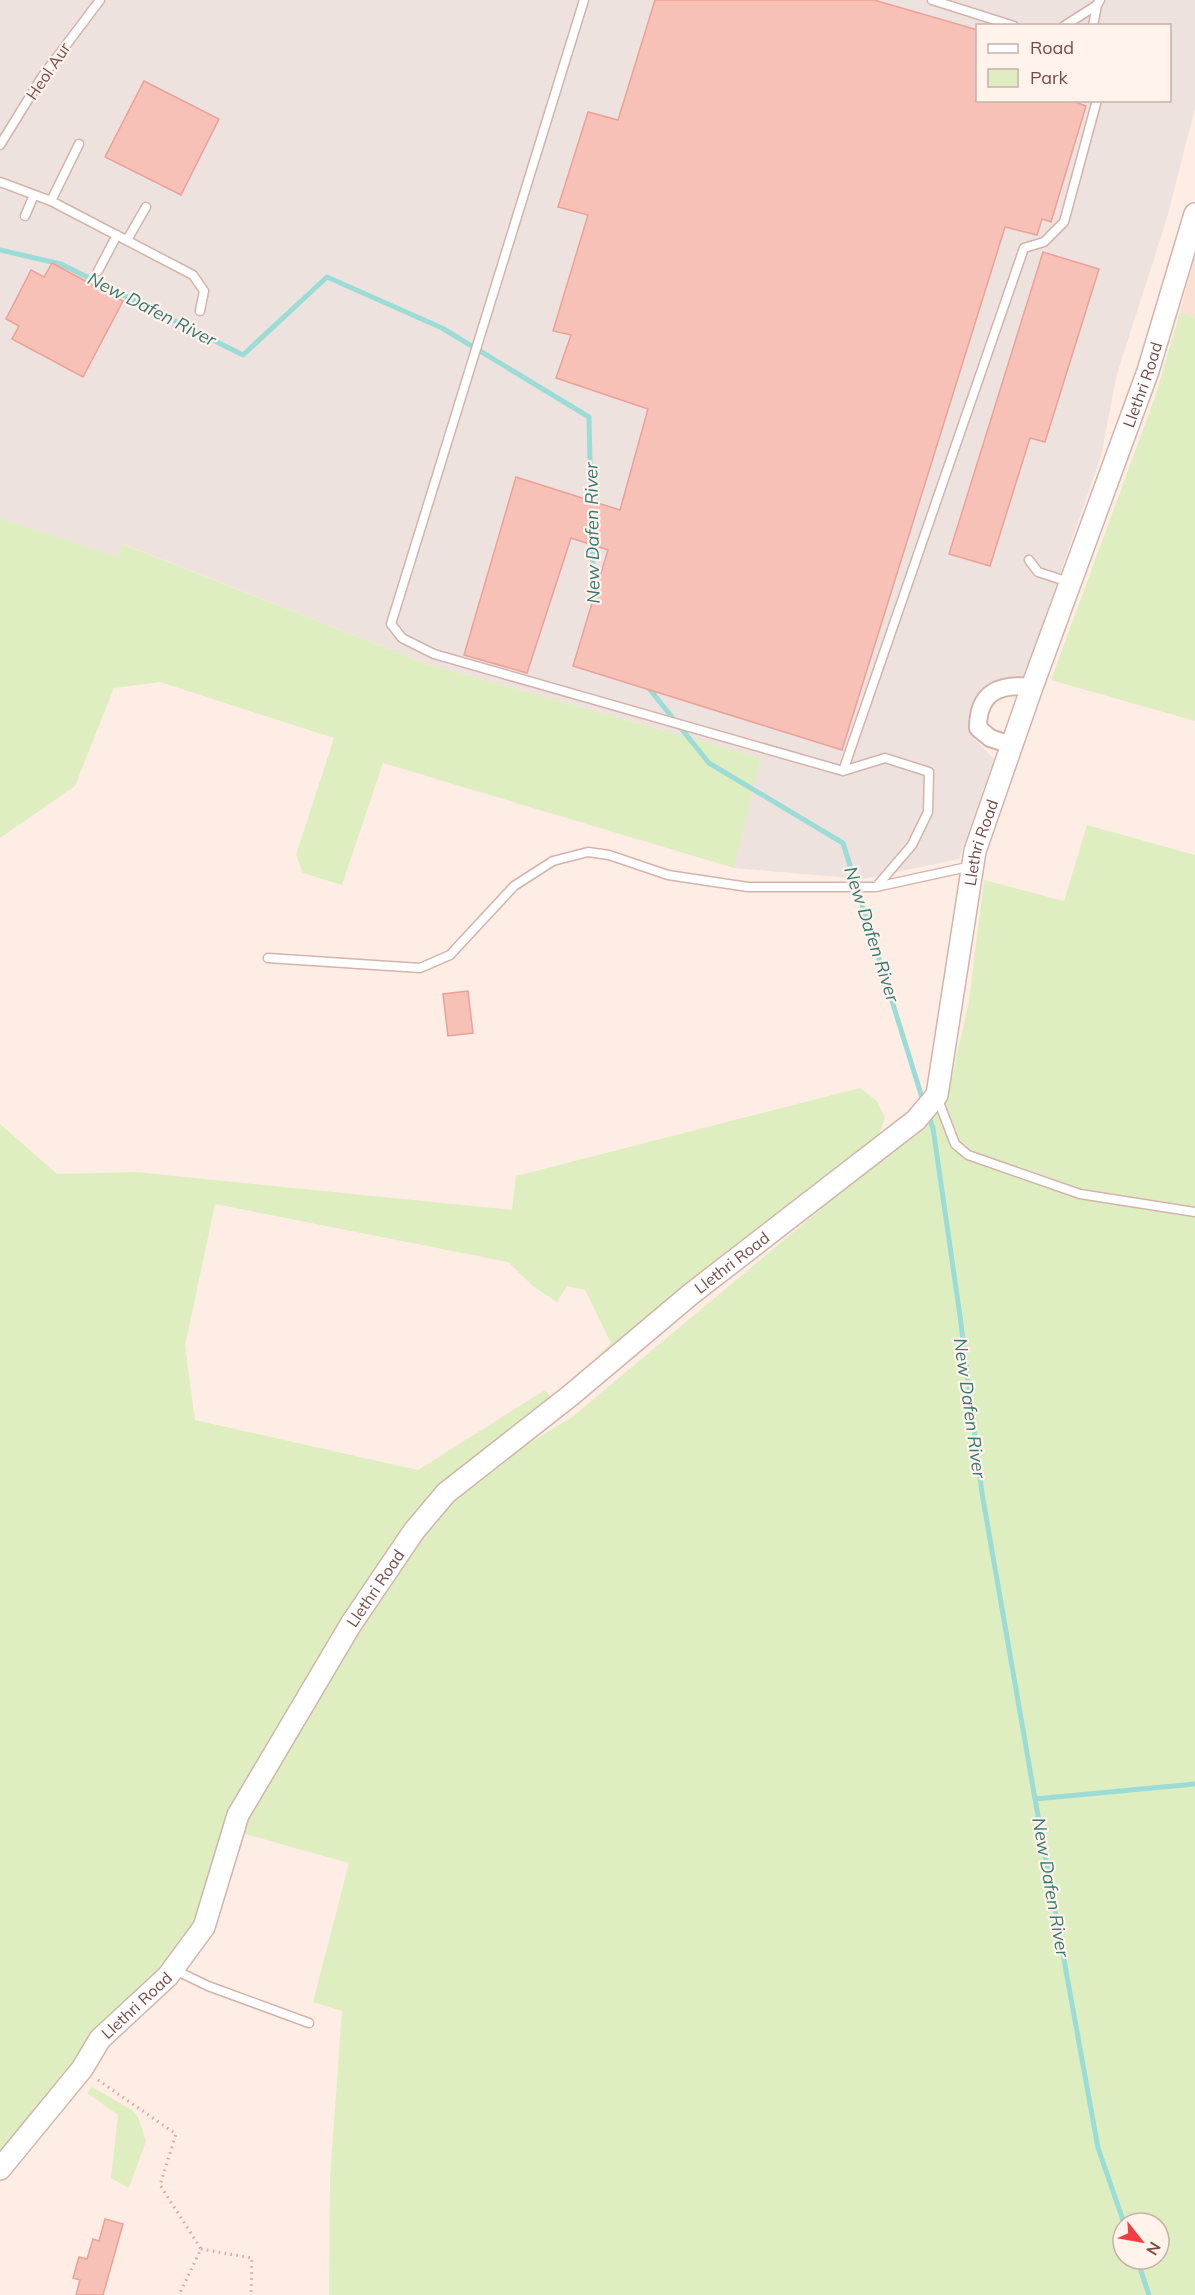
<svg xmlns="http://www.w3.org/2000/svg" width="1195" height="2295" font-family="Mulish,sans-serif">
  <rect width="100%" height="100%" fill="#feede4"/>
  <path fill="#f9dfd4" d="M1195 252V318L1180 312Z"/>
  <path fill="#eee2de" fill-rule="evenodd" d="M0 0H1195V108L1167 218 1117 374 1101 456 1024 677 997 681 977 694 969 715 974 739 994 759 959 859 863 879 734 868 761 758 427 664 123 544 118 558 0 518ZM978 26H1170V100H978Z"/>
  <path fill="#deeec0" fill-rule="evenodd" d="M1180 312 1195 318V721L1051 680 1155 397Z
    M0 518 118 557 122 544 427 664 761 758 734 868 383 763 342 885 303 873 296 855 334 738 160 682 114 688 75 786 0 838Z
    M1087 825 1195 855V2295H329L330 2179 342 2011 313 2002 349 1863 238 1832 248 1812 415 1538 450 1502 504 1459 572 1417 924 1123 949 1089 969 1001 984 880 1064 901ZM1123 2223H1159V2259H1123Z
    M860 1088 877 1101 885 1118 878 1137 604 1367 585 1369 611 1343 585 1290 567 1286 557 1302 534 1287 508 1262 215 1204 185 1346 195 1420 418 1470 545 1390 558 1405 446 1493 238 1815 204 1927 0 2166V1124L57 1174 136 1172 512 1210 516 1176Z
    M92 2087 132 2110 138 2117 146 2141 129 2188 111 2178 118 2115 87 2093Z"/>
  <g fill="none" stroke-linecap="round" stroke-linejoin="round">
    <path stroke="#9bddd6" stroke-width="5" d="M0 250 61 264 243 355 327 277 442 328 589 417 591 507
      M592 540 594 603
      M647 686 709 763 843 843 924 1104
      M928 1115 933 1128 960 1316 982 1493 1035 1799 1098 2148 1124 2223
      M1035 1799 1195 1784
      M1137 2259 1149 2295"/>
  </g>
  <path fill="#f7c1b8" stroke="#eba197" stroke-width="1.5" d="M655 0H874L978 30V100H1070L1086 106 1051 222 1042 219 1037 235 1005 227 842 750 573 666 608 550 571 538 527 673 464 655 516 477 620 510 648 409 556 378 571 335 553 331 588 215 558 207 588 112 618 120Z
    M144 81 219 119 181 195 105 157Z
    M1043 252 1099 269 1045 442 1030 438 990 566 949 554Z
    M52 263 123 301 83 377 12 339 19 326 6 319 31 270 44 277Z
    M468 991 473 1033 448 1036 443 994Z
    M105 2219 123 2224 103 2295H76L80 2280 73 2278 79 2257 87 2259 93 2239 99 2241Z"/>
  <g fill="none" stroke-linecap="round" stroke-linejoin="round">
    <defs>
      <path id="service" d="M584 0 391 624 402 638 434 654 843 771 885 758 929 772 928 812 912 845 876 887
        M932 0 1014 26
        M1064 26 1097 5 1100 0
        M1093 26 1097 5
        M0 145 42 77 100 0
        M0 182 51 201 193 275 204 291 200 311
        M51 201 79 144
        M25 216 34 195
        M127 240 146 207
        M98 271 117 235
        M1029 560 1038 572 1069 582
        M843 771 1024 248 1044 242 1064 222 1097 100
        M268 958 420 968 450 955 514 886 553 861 588 852 609 855 668 875 748 887H876L972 866
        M937 1097 955 1144 968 1155 1080 1194 1195 1212
        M173 1969 208 1986 309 2023"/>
      <path id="minor" d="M1011 745 990 738 978 728C978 693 998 683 1032 687"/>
      <g id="tertiary">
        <path id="s1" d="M0 2169 82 2069 100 2039 168 1976 204 1927 238 1815 351 1624 414 1531 446 1493 571 1395 691 1294 916 1120 937 1095 975 851 1032 687 1148 371 1195 214"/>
      </g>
    </defs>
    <use href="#service" stroke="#d4b3ab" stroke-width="11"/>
    <use href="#minor" stroke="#d4b3ab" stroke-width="20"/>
    <use href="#tertiary" stroke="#d4b3ab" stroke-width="24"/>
    <path stroke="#dca49b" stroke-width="3" stroke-dasharray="1.5 4.5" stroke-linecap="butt" d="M98 2080 176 2134 160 2185 201 2249 179 2295
      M201 2249 252 2258 251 2295"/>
    <use href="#service" stroke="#fff" stroke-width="8"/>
    <use href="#minor" stroke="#fff" stroke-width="16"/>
    <use href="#tertiary" stroke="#fff" stroke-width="21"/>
  </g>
  <g text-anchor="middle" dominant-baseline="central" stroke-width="4.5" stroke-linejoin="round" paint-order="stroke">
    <g font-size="16" fill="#7a4b46" stroke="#fff3ec">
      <text transform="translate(48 71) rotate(-56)">Heol Aur</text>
      <text stroke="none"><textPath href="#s1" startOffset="2194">Llethri Road</textPath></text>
      <text stroke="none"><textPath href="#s1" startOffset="1708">Llethri Road</textPath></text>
      <text stroke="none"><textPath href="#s1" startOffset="1186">Llethri Road</textPath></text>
      <text stroke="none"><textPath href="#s1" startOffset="700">Llethri Road</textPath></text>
      <text stroke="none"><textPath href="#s1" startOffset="214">Llethri Road</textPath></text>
    </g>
    <g font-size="18" font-style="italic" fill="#357973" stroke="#fff3ec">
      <text transform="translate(152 309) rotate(27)">New Dafen River</text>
      <text transform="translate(592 533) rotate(-91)">New Dafen River</text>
      <text transform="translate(872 934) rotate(72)">New Dafen River</text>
      <text transform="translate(970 1408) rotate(82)">New Dafen River</text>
      <text transform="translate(1051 1887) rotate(80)">New Dafen River</text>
    </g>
  </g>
  <rect x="976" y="24" width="195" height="78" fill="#fff3ec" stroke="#cab0aa" stroke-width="1.5"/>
  <rect x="988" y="44" width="30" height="9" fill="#ffffff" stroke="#cab0aa" stroke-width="1.5"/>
  <text x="1030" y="54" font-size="18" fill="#7a4b46">Road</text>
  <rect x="988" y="69" width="30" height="18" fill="#deeec0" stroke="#cab0aa" stroke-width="1.5"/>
  <text x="1030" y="84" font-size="18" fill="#7a4b46">Park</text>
  <g transform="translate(1141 2241) rotate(121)"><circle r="28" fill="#fff3ec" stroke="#cab0aa" stroke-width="1.5"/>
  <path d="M0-4.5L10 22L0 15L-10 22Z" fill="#f43d43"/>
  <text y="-9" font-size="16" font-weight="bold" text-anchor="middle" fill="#7a4b46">N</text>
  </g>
</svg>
